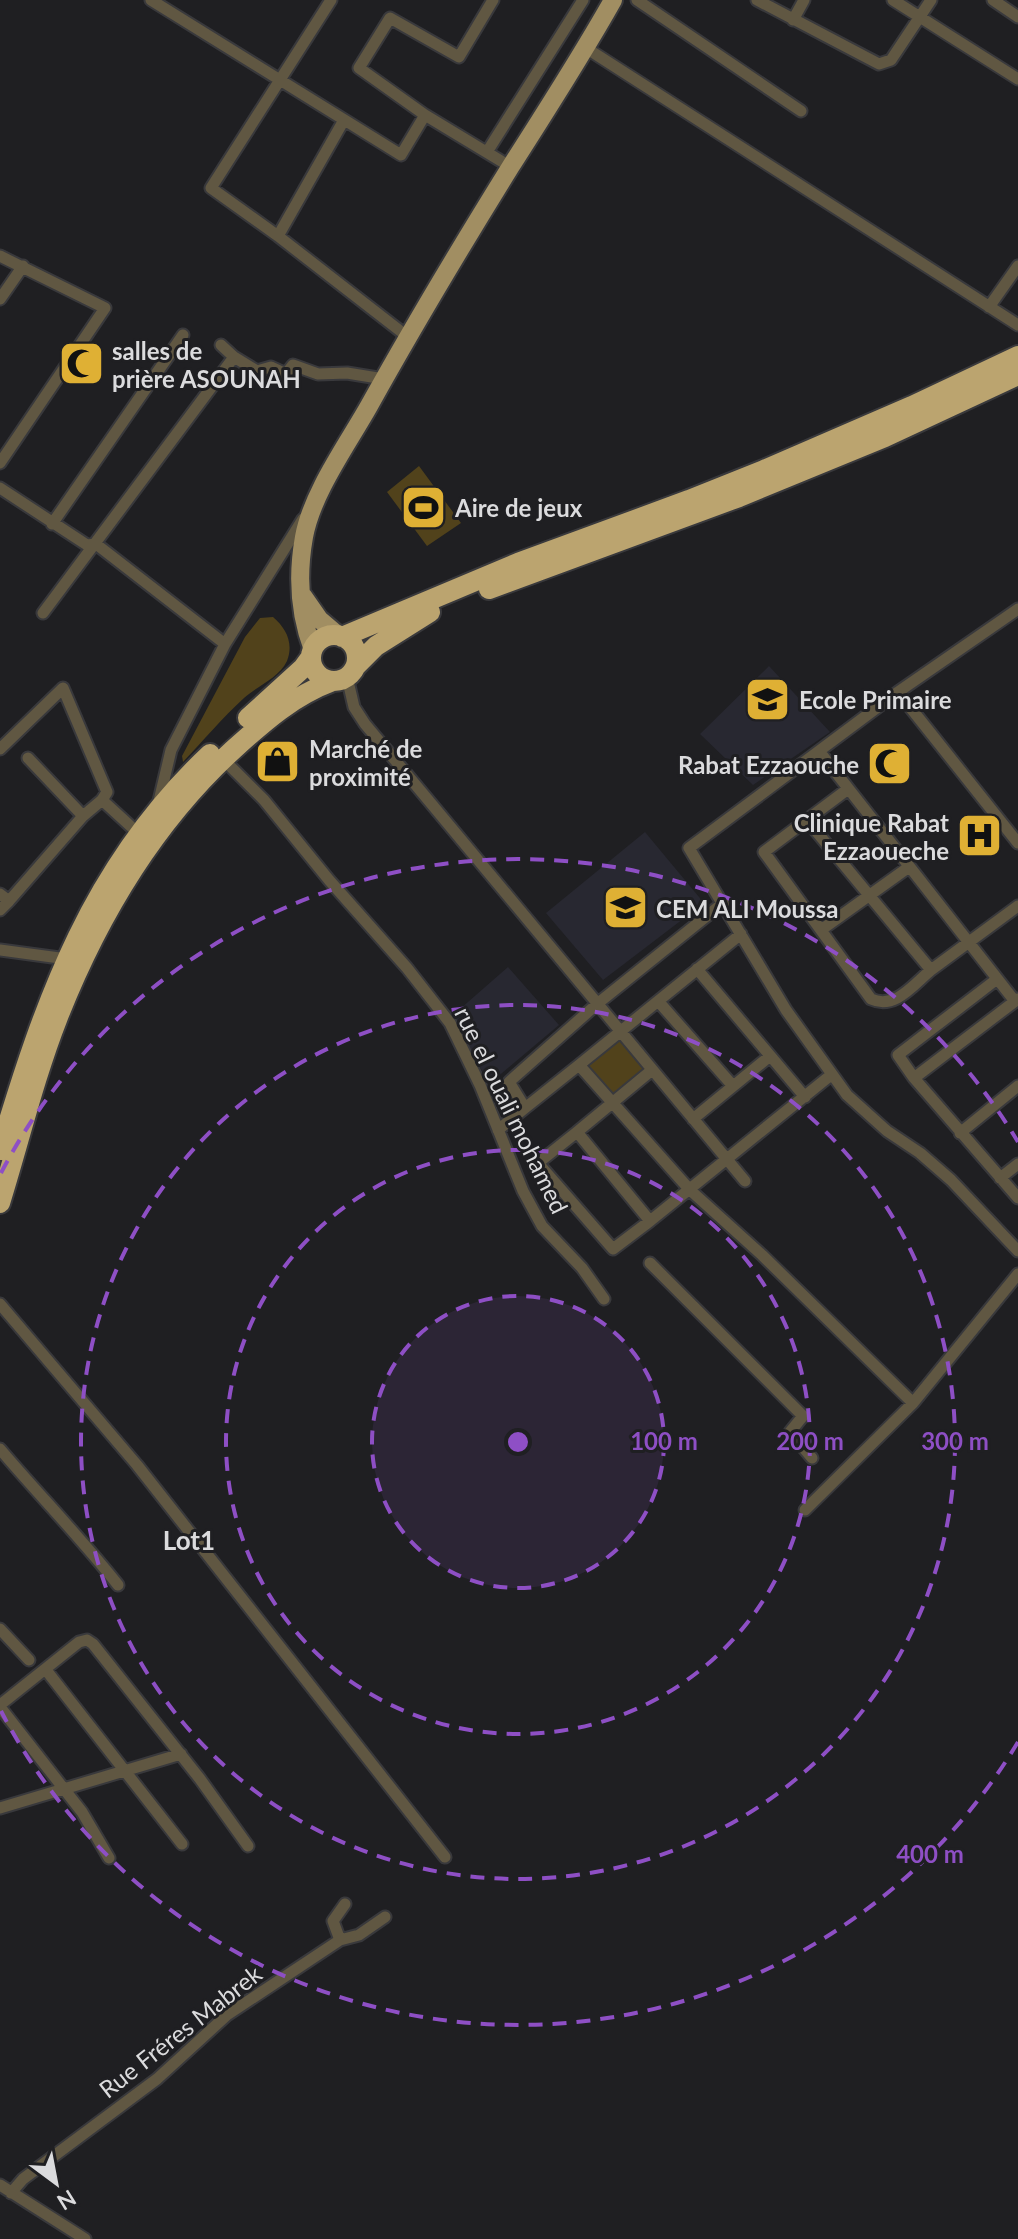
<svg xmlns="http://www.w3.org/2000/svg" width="1018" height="2239" font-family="Lato,sans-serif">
  <rect width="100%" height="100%" fill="#1f1f22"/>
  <path fill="#282831" d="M769 666 830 732 753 785 700 734Z
    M645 832 704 903 603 980 546 913Z
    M508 967 559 1025 489 1084 452 1016Z"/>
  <path fill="#51421b" d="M419 466 461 523 427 546 387 492Z
    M273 617C286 628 294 643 287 661 279 678 257 686 244 698 222 718 203 741 183 762L182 756 245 637 260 618Z
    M620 1036 648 1070 614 1098 584 1066Z"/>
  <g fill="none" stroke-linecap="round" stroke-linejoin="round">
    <defs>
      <path id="street" d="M151 0 401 155 425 115 511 167
        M331 0 211 188 278 236 408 337
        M637 0 801 111
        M757 0 879 64 891 60 931 0
        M893 0 1018 79
        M993 0 1018 17
        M793 20 804 0
        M586 48 1018 325
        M425 115 359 68 390 18 459 57 493 0
        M487 152 583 0
        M278 236 344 120
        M0 256 105 308 0 463
        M0 299 23 266
        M989 307 1018 266
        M221 345 234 357 257 371 271 367 286 374 293 365 318 374 347 373 384 379
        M0 488 87 545 96 544 225 644
        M52 524 183 335
        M1018 609 898 692 689 848 786 1010 847 1095 887 1131 920 1153 951 1180 1018 1251
        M43 613 234 357
        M347 677 354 707 365 724 745 1181
        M898 692 1018 843
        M0 749 63 688 107 792 102 800 138 833
        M819 751 1014 1000
        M28 758 83 816
        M223 759 264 800 329 880 407 968 450 1023 480 1085 523 1191 542 1226 582 1268 604 1299
        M848 789 764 852 871 999C895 1010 913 985 931 970
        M159 801 171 750 225 644 303 519
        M806 819 931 970 1018 906
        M0 894 9 901 83 816 102 800
        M0 910 9 901
        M821 930 909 867
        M741 934 579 1065 690 1190 762 1255 913 1403
        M0 950 67 959
        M697 969 805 1097
        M997 979 898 1055 914 1078 1018 1198
        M658 1001 733 1086
        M579 1065 525 1108 509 1082 597 1004 723 903
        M652 1070 577 1132 650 1221 831 1075
        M914 1078 1018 999
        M693 1119 770 1056
        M498 1130 525 1108
        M577 1132 538 1163 613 1249 650 1221
        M960 1133 1018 1086
        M1000 1178 1018 1164
        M650 1263 803 1416 790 1432 812 1458
        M0 1304 137 1465 445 1857
        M0 1449C39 1495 81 1538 118 1585
        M805 1510 913 1403 1018 1274
        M0 1629 29 1660
        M46 1670 182 1844
        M0 1705 79 1642 87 1640 93 1644 200 1779 248 1846
        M0 1707 82 1812 109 1858
        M0 1808 181 1754
        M340 1940 333 1921 345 1904
        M0 2185 85 2239
        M11 2193 23 2179 157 2079 227 2015 340 1940 359 1935 385 1917"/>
      <path id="primary" d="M303 596 319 619 339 636
        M313 650C299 613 297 576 304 537 312 493 347 445 369 406 414 325 462 245 511 166 546 111 581 57 613 0"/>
      <path id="highway" d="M489 589 739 497 885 437 1018 375
        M311 658a23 23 0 1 1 46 0a23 23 0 1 1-46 0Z
        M342 637 518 563 689 500 764 470 912 406 1018 356
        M356 666 376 646 430 612
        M248 718 303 668 311 657
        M0 1150C45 999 92 865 210 754
        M0 1203C19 1142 34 1078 58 1017 98 916 153 823 234 749 265 721 293 696 333 681"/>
    </defs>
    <use href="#street" stroke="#39393c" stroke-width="15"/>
    <use href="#primary" stroke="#39393c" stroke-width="22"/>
    <use href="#highway" stroke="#39393c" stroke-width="24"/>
    <use href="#street" stroke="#605742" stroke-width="11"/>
    <use href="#primary" stroke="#a18e62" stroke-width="18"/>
    <use href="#highway" stroke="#bba46f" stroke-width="20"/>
  </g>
  <circle cx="518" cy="1442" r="146" fill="#8e4fc5" fill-opacity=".12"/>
  <g fill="none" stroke="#8e4fc5" stroke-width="4" stroke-dasharray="14 10">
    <circle cx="518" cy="1442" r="146"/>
    <circle cx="518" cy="1442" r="292"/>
    <circle cx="518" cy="1442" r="437"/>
    <path d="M1018 1742A583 583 0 0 1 1 1711M1 1173A583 583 0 0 1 1018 1142"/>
  </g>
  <defs>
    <symbol id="mosque-square" viewBox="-11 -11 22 22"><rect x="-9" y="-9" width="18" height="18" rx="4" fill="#dfb034" stroke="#1f1f22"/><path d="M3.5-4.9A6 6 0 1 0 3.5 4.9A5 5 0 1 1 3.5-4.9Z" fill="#111"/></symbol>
    <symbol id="stadium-square" viewBox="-11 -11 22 22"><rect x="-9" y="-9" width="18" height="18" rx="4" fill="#dfb034" stroke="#1f1f22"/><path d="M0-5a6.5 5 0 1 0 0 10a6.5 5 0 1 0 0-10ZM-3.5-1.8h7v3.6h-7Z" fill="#111"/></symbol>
    <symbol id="school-square" viewBox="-11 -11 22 22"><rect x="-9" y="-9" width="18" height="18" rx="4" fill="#dfb034" stroke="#1f1f22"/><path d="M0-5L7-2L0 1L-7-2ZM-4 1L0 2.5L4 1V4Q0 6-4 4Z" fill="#111"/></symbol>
    <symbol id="shop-square" viewBox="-11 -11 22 22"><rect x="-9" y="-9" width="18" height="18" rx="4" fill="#dfb034" stroke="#1f1f22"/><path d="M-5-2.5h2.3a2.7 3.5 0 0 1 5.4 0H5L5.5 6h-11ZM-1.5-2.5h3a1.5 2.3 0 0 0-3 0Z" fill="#111"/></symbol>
    <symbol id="hospital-square" viewBox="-11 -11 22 22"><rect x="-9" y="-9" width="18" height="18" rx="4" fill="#dfb034" stroke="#1f1f22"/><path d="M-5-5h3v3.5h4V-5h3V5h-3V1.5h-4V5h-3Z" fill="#111"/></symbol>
  </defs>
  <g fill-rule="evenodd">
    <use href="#mosque-square" x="56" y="338" width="51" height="51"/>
    <use href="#stadium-square" x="398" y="482" width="51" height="51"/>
    <use href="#school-square" x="742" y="674" width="51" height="51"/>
    <use href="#shop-square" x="252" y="736" width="51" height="51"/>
    <use href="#mosque-square" x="864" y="738" width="51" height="51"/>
    <use href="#hospital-square" x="954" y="810" width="51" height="51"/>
    <use href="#school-square" x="600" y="882" width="51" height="51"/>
  </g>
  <g text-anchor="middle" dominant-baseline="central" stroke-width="6" stroke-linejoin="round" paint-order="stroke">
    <g font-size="24" font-weight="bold" fill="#dbdbdd" stroke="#1f1f22" text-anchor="start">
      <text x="112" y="350">salles de<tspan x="112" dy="28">prière ASOUNAH</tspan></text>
      <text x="455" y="507">Aire de jeux</text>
      <text x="799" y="699">Ecole Primaire</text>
      <text x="309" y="748">Marché de<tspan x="309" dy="28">proximité</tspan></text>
      <text x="859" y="764" text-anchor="end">Rabat Ezzaouche</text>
      <text x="949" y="822" text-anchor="end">Clinique Rabat<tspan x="949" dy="28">Ezzaoueche</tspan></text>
      <text x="656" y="908">CEM ALI Moussa</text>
    </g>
    <g font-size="24" fill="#dbdbdd" stroke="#1f1f22">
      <text transform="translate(512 1110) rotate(64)">rue el ouali mohamed</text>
      <text transform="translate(180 2031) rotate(-38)">Rue Fréres Mabrek</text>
    </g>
    <g font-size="26" font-weight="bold" fill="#dbdbdd" stroke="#1f1f22">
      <text x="189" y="1540">Lot1</text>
    </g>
  </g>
  <circle cx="518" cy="1442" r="12" fill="#8e4fc5" stroke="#1f1f22" stroke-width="4"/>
  <g font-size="24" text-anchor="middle" font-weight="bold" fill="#8e4fc5" stroke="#1f1f22" stroke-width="6" stroke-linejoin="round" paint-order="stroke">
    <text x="664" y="1450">100 m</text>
    <text x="810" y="1450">200 m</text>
    <text x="955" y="1450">300 m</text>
    <text x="930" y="1863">400 m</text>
  </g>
  <g transform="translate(56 2183) rotate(148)" stroke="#1f1f22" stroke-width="6" paint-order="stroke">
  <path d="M0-6L14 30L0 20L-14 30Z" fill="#dbdbdd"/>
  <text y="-12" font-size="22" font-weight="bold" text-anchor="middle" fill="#dbdbdd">N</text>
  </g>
</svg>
